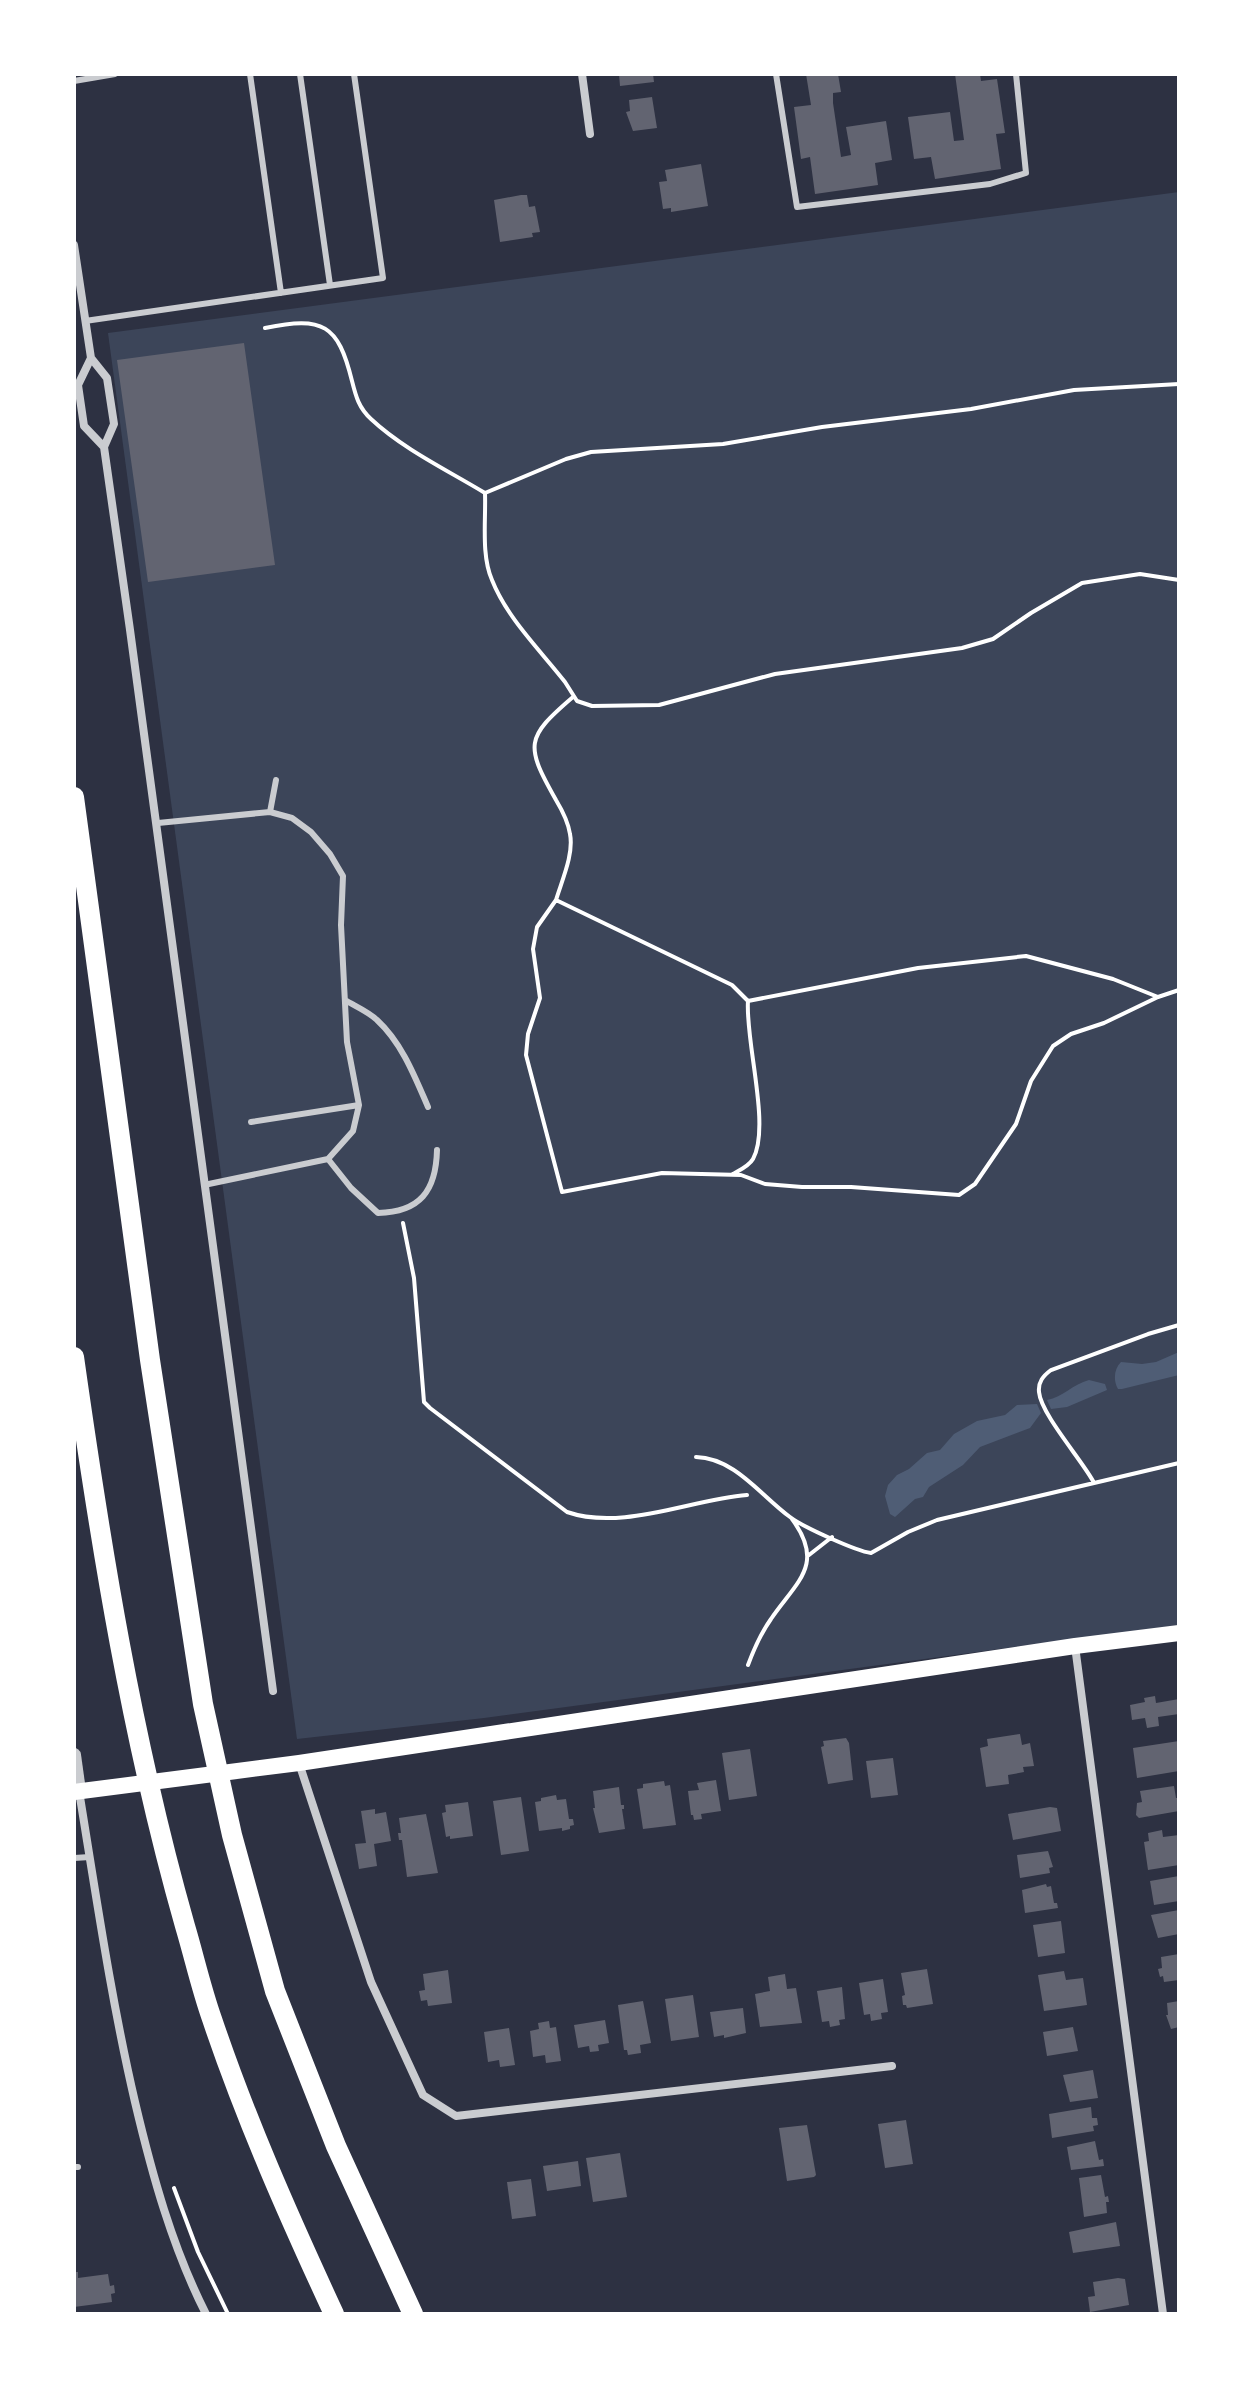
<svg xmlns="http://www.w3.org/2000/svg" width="1253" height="2388" font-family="'Roboto Serif',serif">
  <rect width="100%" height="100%" fill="#2d3142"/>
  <path fill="#3c4559" d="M1179 192V1625L484 1718 297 1739 108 333Z"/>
  <path fill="#4f5d75" d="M1179 1352V1375L1122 1389H1118C1113 1380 1114 1369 1121 1362L1142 1364 1156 1362Z
    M1089 1380 1105 1384 1107 1390 1067 1407 1051 1409 1047 1400C1063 1397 1073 1384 1089 1380Z
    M1037 1404 1041 1413 1030 1428 980 1447 963 1465 929 1487 923 1497 915 1499 895 1517 890 1514 885 1496 888 1485 897 1475 909 1469 927 1453 940 1450 954 1434 977 1421 1005 1415 1017 1405Z"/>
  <path fill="#626471" d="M619 74H653L654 82 620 86Z
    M806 74H838L841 92 833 93V103L841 157 851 155 846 127 886 121 892 160 875 163 878 185 815 194 810 157 801 159 794 107 811 105Z
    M955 74H980L981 81 997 79 1005 133 996 134 1001 169 935 179 931 157 914 159 908 117 950 112 954 141 964 140Z
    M652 97 657 128 633 131 626 112 630 111 629 100Z
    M701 164 708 206 671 212V208L663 209 659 182 667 181 665 170Z
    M521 195H527L529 207 535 206 540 232 532 233 533 237 500 242 494 200Z
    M244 343 275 565 148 582 117 360Z
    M1155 1696 1156 1703 1179 1699V1714L1158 1717 1159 1726 1147 1728 1145 1718 1132 1720 1130 1705 1145 1702 1144 1698Z
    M1020 1734 1022 1745 1030 1743 1034 1766 1023 1767 1024 1772 1008 1775 1009 1784 986 1787 980 1748 988 1746 987 1739Z
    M846 1738 849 1743 853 1780 828 1784 821 1747 824 1746 823 1741Z
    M1179 1741V1771L1137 1778 1133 1748Z
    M750 1749 757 1796 729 1800 722 1753Z
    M893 1758 898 1795 871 1798 866 1761Z
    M716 1780 721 1811 701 1814 702 1819 694 1820 693 1815H691L688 1791 699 1790 697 1783Z
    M664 1781 665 1786 670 1785 676 1825 643 1829 637 1789 643 1788V1784Z
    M1174 1786 1176 1798H1179V1811L1139 1818 1136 1815 1137 1803 1142 1802 1140 1791Z
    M619 1787 621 1805H624V1809H622L625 1829 599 1833 593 1808H595L593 1791Z
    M556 1795 557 1800 566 1799 569 1819H573L574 1825 570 1826V1829L562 1831V1828L539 1831 535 1802 541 1801V1798Z
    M521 1797 529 1851 501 1855 493 1801Z
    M468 1802 473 1836 450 1839V1836L446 1837 442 1813 446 1812 445 1805Z
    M1050 1807 1057 1808 1061 1831 1013 1840 1008 1814Z
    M375 1809V1814L386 1812 391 1841 374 1844 377 1866 359 1869 355 1844 366 1843 361 1811Z
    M426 1814 438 1873 407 1877 402 1840H399L398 1833H401L399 1818Z
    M1162 1830 1163 1837 1179 1835V1865L1148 1870 1144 1842 1149 1841 1148 1833Z
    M1048 1851 1053 1867 1049 1868 1050 1873 1020 1878 1017 1855Z
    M1179 1876V1901L1154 1905 1150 1881Z
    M1046 1884 1047 1887 1051 1886 1054 1903H1057L1058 1908 1025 1913 1022 1890Z
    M1179 1910V1934L1158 1938 1151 1915Z
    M1061 1921 1065 1953 1038 1957 1033 1925Z
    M1179 1954V1980L1164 1982 1163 1976 1160 1977 1158 1969 1162 1968 1161 1957Z
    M927 1969 933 2004 907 2008 906 2005H903L902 1996 905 1995 901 1973Z
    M448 1970 452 2003 428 2006 427 2000 421 2001 419 1991 425 1990 423 1974Z
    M1064 1971 1066 1980 1083 1978 1087 2005 1044 2011 1038 1975Z
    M785 1974 787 1989 796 1988 802 2023 760 2027 755 1994 770 1991 768 1977Z
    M883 1979 888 2012 881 2013 882 2019 871 2021 870 2014 864 2015 859 1983Z
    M842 1987 845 2019 839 2020 840 2025 830 2027 829 2021 822 2022 817 1991Z
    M693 1995 699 2037 671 2041 665 1999Z
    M643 2001 651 2043 640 2045 641 2053 628 2055 627 2050H624L618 2005Z
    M1179 2001V2027L1171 2029 1166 2015H1168L1167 2003Z
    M743 2008 746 2033 724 2038V2035L714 2037 710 2012Z
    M605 2020 609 2043 598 2045 599 2051 590 2052 589 2046 578 2048 574 2025Z
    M549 2021 550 2028 556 2027 561 2061 546 2063 545 2055 533 2057 530 2031 539 2029 538 2023Z
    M1073 2027 1078 2051 1047 2056 1043 2032Z
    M509 2028 515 2065 500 2067 499 2060 488 2062 484 2032Z
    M1093 2070 1098 2098 1070 2102 1063 2075Z
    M1091 2107 1092 2118H1097L1098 2125 1093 2126 1094 2131 1052 2138 1049 2114Z
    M906 2120 913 2164 885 2168 878 2124Z
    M807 2125 816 2175 814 2177 787 2181 779 2128Z
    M1095 2141 1099 2160 1103 2159 1104 2166 1071 2170 1067 2147Z
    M620 2153 627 2197 593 2202 586 2158Z
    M578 2161 581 2186 547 2191 543 2166Z
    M1101 2175 1105 2197 1108 2196 1109 2202H1106L1107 2213 1084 2217 1079 2178Z
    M531 2179 536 2216 512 2219 507 2182Z
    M1116 2222 1120 2246 1073 2253 1069 2232Z
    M74 2272H78V2278L108 2274 110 2286 114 2285 115 2293 111 2294 112 2302 74 2307Z
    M1118 2278 1125 2279 1129 2305 1090 2312 1088 2297 1095 2296 1093 2282Z"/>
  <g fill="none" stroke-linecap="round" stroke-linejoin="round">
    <path stroke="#fff" stroke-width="4" d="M265 328C323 316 338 324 352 381 356 397 359 408 371 419 403 449 447 470 485 493L566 459 591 452 723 444 822 427 971 409 1074 390 1179 384
      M485 493C486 520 481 555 492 580 507 618 540 650 565 682L577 701 592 706 659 705 775 674 962 648 993 639 1031 613 1082 583 1140 574 1179 580
      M573 697C525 738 525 745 556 800 562 810 568 821 570 834 574 854 562 880 556 900L732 985 748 1001
      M556 900 537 927 533 949 540 998 528 1034 526 1055 562 1192 662 1173 741 1175 765 1184 802 1187H851L959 1195 975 1184 1016 1124 1031 1081 1053 1046 1071 1034 1104 1023 1158 997 1179 990
      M733 1174C740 1170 749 1166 753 1159 771 1126 745 1041 748 1001L918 968 1026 956 1113 979 1158 997
      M403 1223 414 1278 424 1402 430 1408 567 1512C622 1531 689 1500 747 1495
      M696 1457C735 1458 761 1496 790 1517 803 1527 856 1551 871 1553L908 1532 937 1520 1179 1463
      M1093 1481C1081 1459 1041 1414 1039 1392 1038 1382 1043 1376 1051 1370L1148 1334 1179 1325
      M809 1555 832 1537
      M748 1665C754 1649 761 1633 771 1619 796 1582 826 1565 792 1519
      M174 2188 198 2252 228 2314"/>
    <path stroke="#caccd0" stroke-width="6" d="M250 74 281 293
      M300 74 330 285
      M776 74 797 207 990 184 1026 173 1016 74
      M74 81 115 74
      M85 321 383 278 354 74
      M270 812 276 780
      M158 823 270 812 292 818 311 832 330 854 343 876 341 925 347 1042 359 1105 353 1131 328 1159 204 1185
      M345 1000C355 1006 369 1012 377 1020 402 1043 415 1077 428 1107
      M251 1122 359 1105
      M328 1159 351 1188 378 1213C420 1212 436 1191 437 1150
      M74 1858 90 1857
      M74 2167H78"/>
    <path stroke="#caccd0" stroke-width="8" d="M582 74 590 134
      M74 245 91 358 107 378 114 424 104 447C164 861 216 1276 273 1691
      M91 358 78 385 84 426 104 447
      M1075 1646 1163 2314
      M299 1763 371 1982 423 2095 456 2116 892 2066
      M79 1791C96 1895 111 1999 135 2102 152 2174 172 2247 206 2314"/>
    <path stroke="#caccd0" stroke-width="14" d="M74 1755 79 1791"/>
    <path stroke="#fff" stroke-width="16" d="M74 1792 299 1763 1075 1646 1179 1633"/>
    <path stroke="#fff" stroke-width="20" d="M74 797 150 1360 203 1704 232 1835 275 1991 336 2146 413 2314
      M74 1357C101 1548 132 1740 185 1926 194 1956 201 1988 212 2019 246 2120 289 2217 334 2314"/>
  </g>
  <rect width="1253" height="2388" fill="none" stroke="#ffffff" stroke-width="152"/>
</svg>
